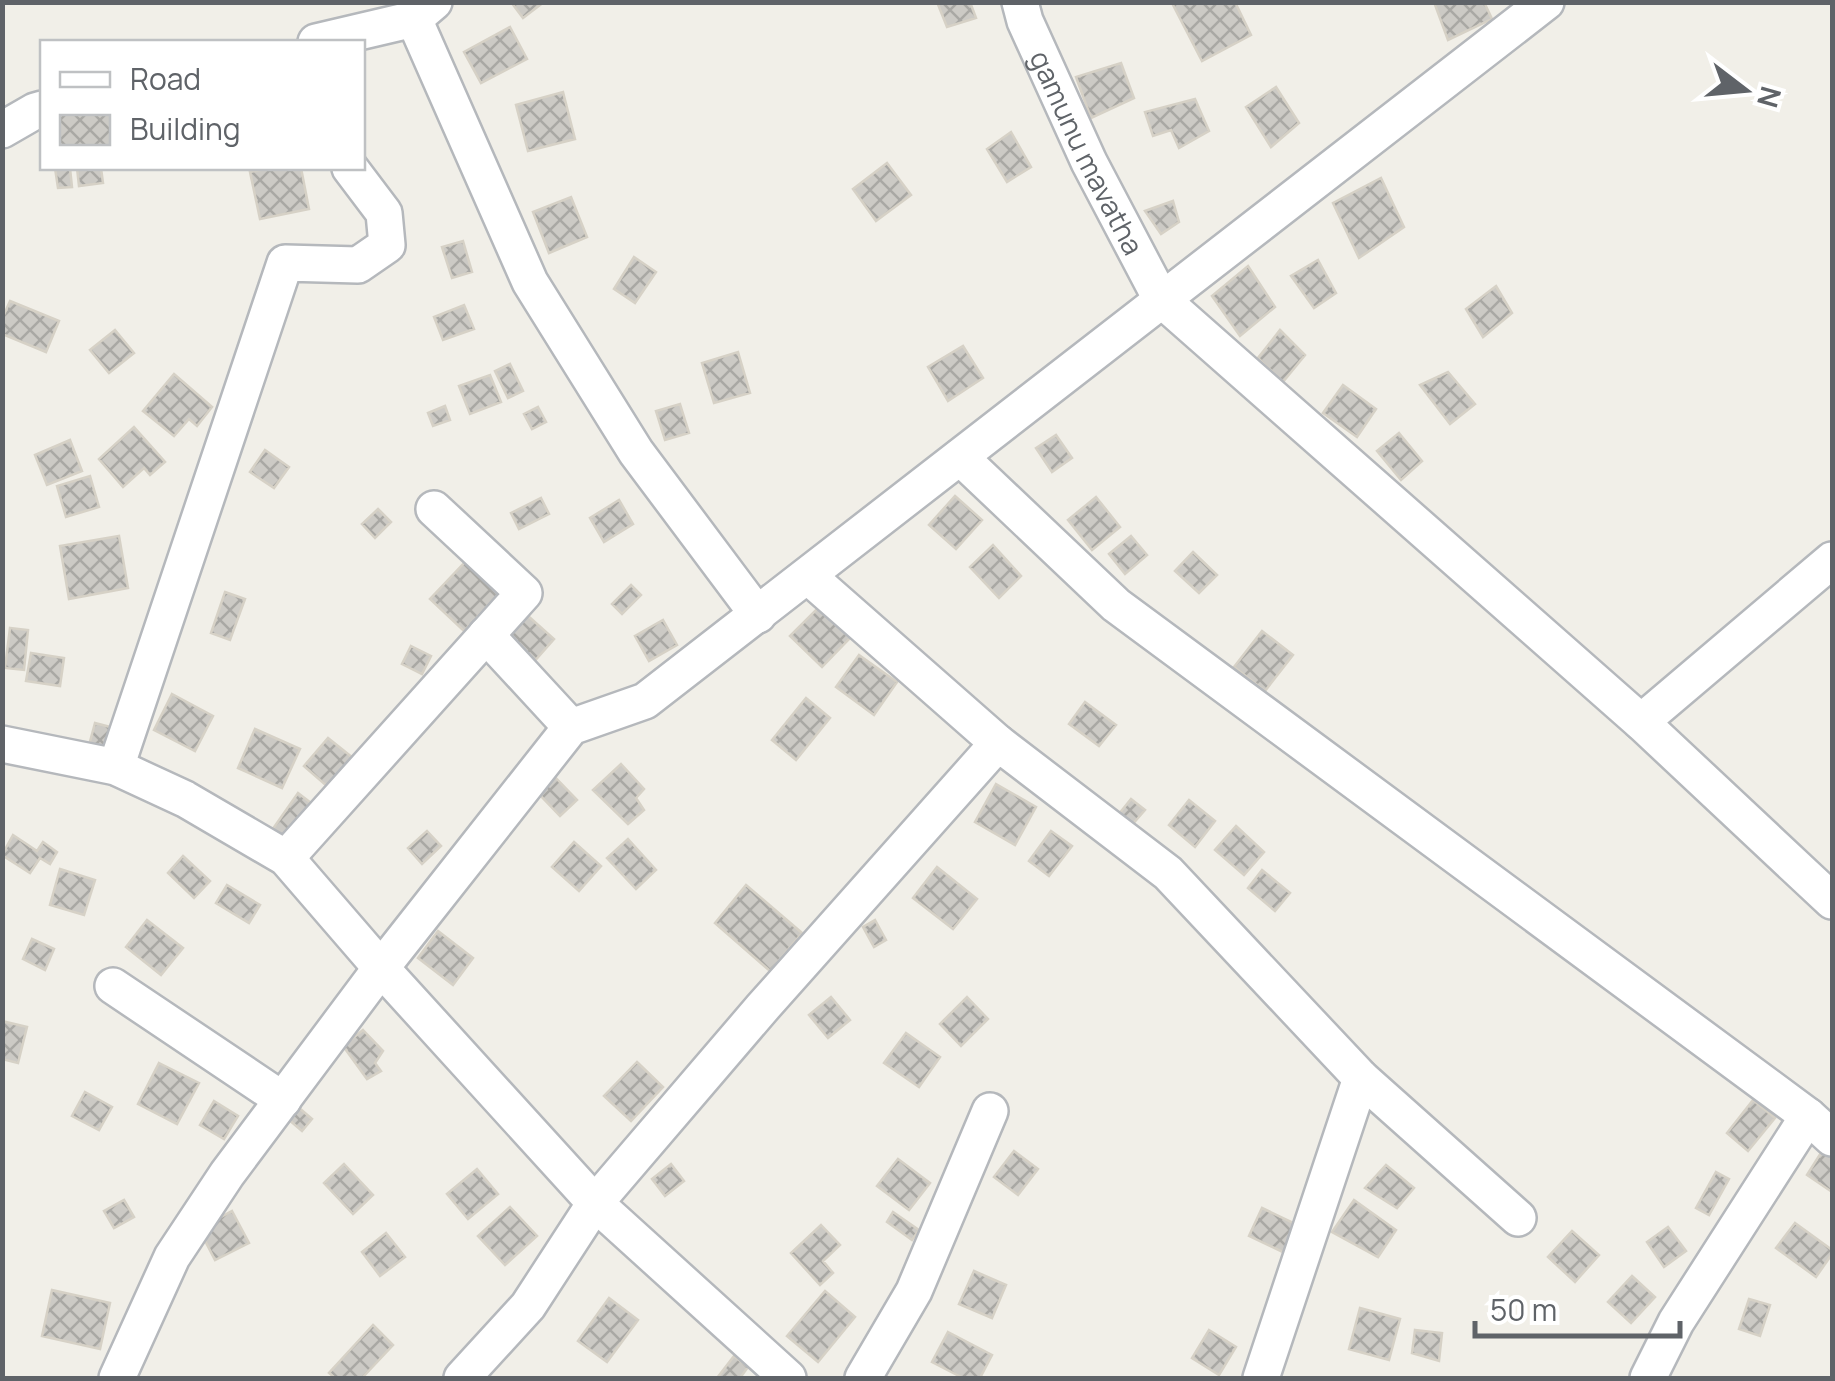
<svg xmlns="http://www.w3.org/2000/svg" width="1835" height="1381" font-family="Manrope,sans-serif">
  <defs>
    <pattern id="building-cross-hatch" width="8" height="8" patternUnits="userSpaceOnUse" patternTransform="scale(2.5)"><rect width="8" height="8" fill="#cccac5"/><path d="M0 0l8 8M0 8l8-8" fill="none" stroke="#a9a8a4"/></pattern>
  </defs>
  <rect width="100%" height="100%" fill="#f1efe8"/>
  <path fill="url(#building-cross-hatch)" stroke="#d6d1c6" stroke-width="2.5" d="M511 2H544L523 18Z
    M937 2H970L976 18 947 27Z
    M1235 2 1251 35 1202 61 1172 3Z
    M1434 2H1484L1492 19 1448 40Z
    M510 27 527 59 481 83 464 52Z
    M1121 63 1134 98 1091 118 1076 77Z
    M1276 87 1299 123 1271 147 1246 107Z
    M563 92 575 139 528 151 516 105Z
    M1195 99 1209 131 1179 148 1171 130 1153 136 1145 112Z
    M1011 132 1031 167 1007 182 987 149Z
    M887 163 911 195 876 221 853 189Z
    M55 168H70L72 187 58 188Z
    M77 168H101L103 183 79 186Z
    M270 168H301L309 209 260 219 250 172Z
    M1381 178 1404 227 1359 258 1333 203Z
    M571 197 587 237 549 253 533 212Z
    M1173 201 1179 222 1161 234 1145 211Z
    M463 241 472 272 452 278 442 247Z
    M634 257 656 272 635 303 614 289Z
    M1318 260 1336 293 1314 308 1291 276Z
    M1248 266 1275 307 1240 336 1212 296Z
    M1496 286 1512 313 1483 337 1466 309Z
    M10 301 59 321 46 352 2 334V319Z
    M464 305 474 329 443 340 434 317Z
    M115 330 134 353 109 373 90 350Z
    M1280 330 1305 355 1283 382 1258 358Z
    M963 346 983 378 948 401 928 367Z
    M738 352 750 393 714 403 702 363Z
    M510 364 523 391 508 398 495 371Z
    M1448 372 1475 404 1450 424 1420 385Z
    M174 374 212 407 197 426 189 419 174 436 143 411Z
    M490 375 501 402 470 414 459 386Z
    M1343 385 1376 409 1357 437 1323 413Z
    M680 404 689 433 665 440 656 411Z
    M445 406 450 420 433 426 428 413Z
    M538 407 546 422 532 429 524 414Z
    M134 427 165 462 150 475 144 468 123 487 99 459Z
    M1399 433 1422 461 1401 480 1377 451Z
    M1056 435 1072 458 1052 472 1036 448Z
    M70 440 82 471 47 485 35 455Z
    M265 450 289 467 274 488 250 472Z
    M90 476 99 507 66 517 57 486Z
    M955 496 982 520 956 549 929 525Z
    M1096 497 1120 527 1092 550 1068 520Z
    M541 498 549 514 519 529 511 513Z
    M619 500 633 524 604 542 590 518Z
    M378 509 391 522 375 538 362 524Z
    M119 536 128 588 69 599 60 546Z
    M1131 536 1147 555 1125 574 1109 554Z
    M993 545 1021 576 999 598 970 567Z
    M1193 552 1217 575 1199 593 1175 571Z
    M466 561 499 593 464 631 430 599Z
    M631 585 641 595 622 614 612 604Z
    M225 592 245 599 230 640 211 633Z
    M819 607 850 638 822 667 790 636Z
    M527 615 554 639 532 664 505 640Z
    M663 620 677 645 649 661 635 636Z
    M10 628 28 630 24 670 5 668Z
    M1262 631 1293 655 1265 691 1234 667Z
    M411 646 431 656 422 674 402 664Z
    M31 653 64 658 60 686 26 681Z
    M859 655 897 682 874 715 836 687Z
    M172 694 213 716 195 751 154 730Z
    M806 698 830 718 796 760 772 740Z
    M1085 702 1116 725 1099 746 1069 724Z
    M95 723 110 727 102 754 88 749Z
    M255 729 300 749 282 788 238 768Z
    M328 738 353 758 328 787 304 766Z
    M621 764 644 789 636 798 644 810 628 824 593 790Z
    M553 775 577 800 560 816 537 792Z
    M996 784 1036 807 1015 845 975 822Z
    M298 793 315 806 286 845 270 833Z
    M1131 799 1145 810 1131 826 1118 815Z
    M1189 800 1215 821 1195 847 1169 825Z
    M1236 826 1264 852 1244 875 1215 850Z
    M427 831 441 846 422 864 408 848Z
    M1051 831 1072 846 1049 876 1029 861Z
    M13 835 37 851 43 842 57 852 50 864 40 858 30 873 2 855Z
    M628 839 656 870 636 889 607 858Z
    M574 842 601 866 579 891 552 867Z
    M183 856 210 881 194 898 168 873Z
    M937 867 977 899 953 929 913 898Z
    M60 869 95 880 84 915 50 905Z
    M1262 870 1290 893 1275 911 1248 888Z
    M227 885 260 905 249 923 216 903Z
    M746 885 802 933 770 971 715 923Z
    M147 920 183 948 161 975 126 947Z
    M875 920 886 940 874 947 863 927Z
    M438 931 473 958 453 985 418 958Z
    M32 939 54 949 45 970 23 959Z
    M831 997 850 1020 828 1038 809 1015Z
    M967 997 988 1019 961 1046 940 1024Z
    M2 1021 27 1027 18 1063 2 1059Z
    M363 1030 383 1051 375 1063 381 1071 367 1079 343 1046Z
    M906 1033 940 1057 919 1087 884 1063Z
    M637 1062 663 1087 631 1121 604 1096Z
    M159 1063 199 1083 177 1124 138 1104Z
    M85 1092 112 1107 99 1130 72 1116Z
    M1753 1100 1775 1118 1748 1151 1727 1133Z
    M214 1101 238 1116 224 1139 200 1125Z
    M291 1101 312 1119 302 1131 281 1113Z
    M1824 1148 1832 1154V1192L1807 1175Z
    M1014 1151 1038 1169 1018 1195 994 1177Z
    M898 1159 930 1183 909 1210 877 1186Z
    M344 1164 373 1195 353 1214 324 1183Z
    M671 1164 684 1181 665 1196 652 1179Z
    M1386 1165 1414 1188 1397 1208 1365 1188Z
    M477 1169 498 1194 468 1219 447 1194Z
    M1716 1172 1729 1179 1709 1215 1696 1208Z
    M124 1200 134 1217 114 1228 104 1211Z
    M1354 1200 1396 1230 1378 1257 1332 1232Z
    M510 1207 537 1236 505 1265 478 1236Z
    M1262 1208 1302 1227 1289 1255 1249 1236Z
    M232 1211 249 1243 215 1260 199 1229Z
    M893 1212 919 1230 912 1240 887 1222Z
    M1795 1223 1832 1250V1254L1816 1277 1776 1248Z
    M821 1225 840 1245 823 1261 833 1273 820 1285 791 1253Z
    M1668 1227 1686 1251 1664 1267 1647 1242Z
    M1572 1231 1599 1255 1575 1282 1548 1257Z
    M386 1233 405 1257 380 1276 362 1252Z
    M974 1271 1006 1285 992 1318 959 1304Z
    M1632 1276 1655 1297 1631 1323 1608 1302Z
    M52 1290 110 1303 100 1349 42 1336Z
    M825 1291 855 1317 818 1362 787 1336Z
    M609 1298 638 1320 607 1362 578 1341Z
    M1749 1299 1770 1305 1760 1336 1739 1329Z
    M1360 1308 1400 1319 1389 1360 1349 1349Z
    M373 1325 393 1345 362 1378H335L329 1373Z
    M1209 1330 1236 1347 1219 1375 1192 1358Z
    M1415 1330 1442 1333 1439 1361 1412 1353Z
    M948 1332 992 1355 980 1378H963L932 1362Z
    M734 1356 748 1367 740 1378H717Z"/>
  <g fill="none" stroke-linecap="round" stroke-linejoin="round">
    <defs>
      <g id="minor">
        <path id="s1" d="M1020 2 1025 21 1089 162 1161 299 1641 722 1832 901"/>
        <path d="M414 19 530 282 636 452 758 615"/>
        <path d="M316 42 414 19 434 2"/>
        <path d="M2 130 35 111 42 109"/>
        <path d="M960 457 1116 605 1808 1116 1832 1138"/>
        <path d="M808 576 998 743"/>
        <path d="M486 635 571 727"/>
        <path d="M1641 722 1832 560"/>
        <path d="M2 744 116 767 185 799 286 858 381 968 595 1203 788 1378"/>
        <path d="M116 767 285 263 358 265 387 245 384 213 350 168"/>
        <path d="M286 858 524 593 434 509"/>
        <path d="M113 986 283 1100"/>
        <path d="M117 1378 172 1257 227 1174 381 968 571 727 645 701 1546 2"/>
        <path d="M462 1378 528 1306 595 1203 762 1008 998 743 1168 873 1361 1078 1518 1218"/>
        <path d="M863 1378 914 1291 990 1111"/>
        <path d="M1261 1378 1361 1078"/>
        <path d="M1648 1378 1676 1322 1808 1116"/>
      </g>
    </defs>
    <use href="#minor" stroke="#b5b8bc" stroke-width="40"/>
    <use href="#minor" stroke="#fff" stroke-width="35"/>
  </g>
  <g text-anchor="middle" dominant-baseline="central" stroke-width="8" stroke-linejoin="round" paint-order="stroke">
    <g font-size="28" fill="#5f6368" stroke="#fff">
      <text stroke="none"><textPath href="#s1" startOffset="165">gamunu mavatha</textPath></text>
    </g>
  </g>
  <rect width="1835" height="1381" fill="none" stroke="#5f6368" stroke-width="10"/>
  <rect x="40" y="40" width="325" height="130" fill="#ffffff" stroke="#bfc1c3" stroke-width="2.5"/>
  <rect x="60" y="72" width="50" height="15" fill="#ffffff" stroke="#bfc1c3" stroke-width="2.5"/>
  <text x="130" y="90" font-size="30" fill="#5f6368">Road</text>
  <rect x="60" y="115" width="50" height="30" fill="url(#building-cross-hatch)" stroke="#bfc1c3" stroke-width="2.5"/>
  <text x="130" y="140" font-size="30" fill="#5f6368">Building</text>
  <g transform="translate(1745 90) rotate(106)" stroke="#ffffff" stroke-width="8" paint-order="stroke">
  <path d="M0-8L18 38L0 25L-18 38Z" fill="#5f6368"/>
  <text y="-15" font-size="28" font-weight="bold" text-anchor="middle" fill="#5f6368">N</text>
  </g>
  <path d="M1475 1321v15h205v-15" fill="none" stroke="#5f6368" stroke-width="5"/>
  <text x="1490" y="1321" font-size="30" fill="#5f6368" stroke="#ffffff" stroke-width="8" paint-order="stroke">50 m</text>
</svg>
